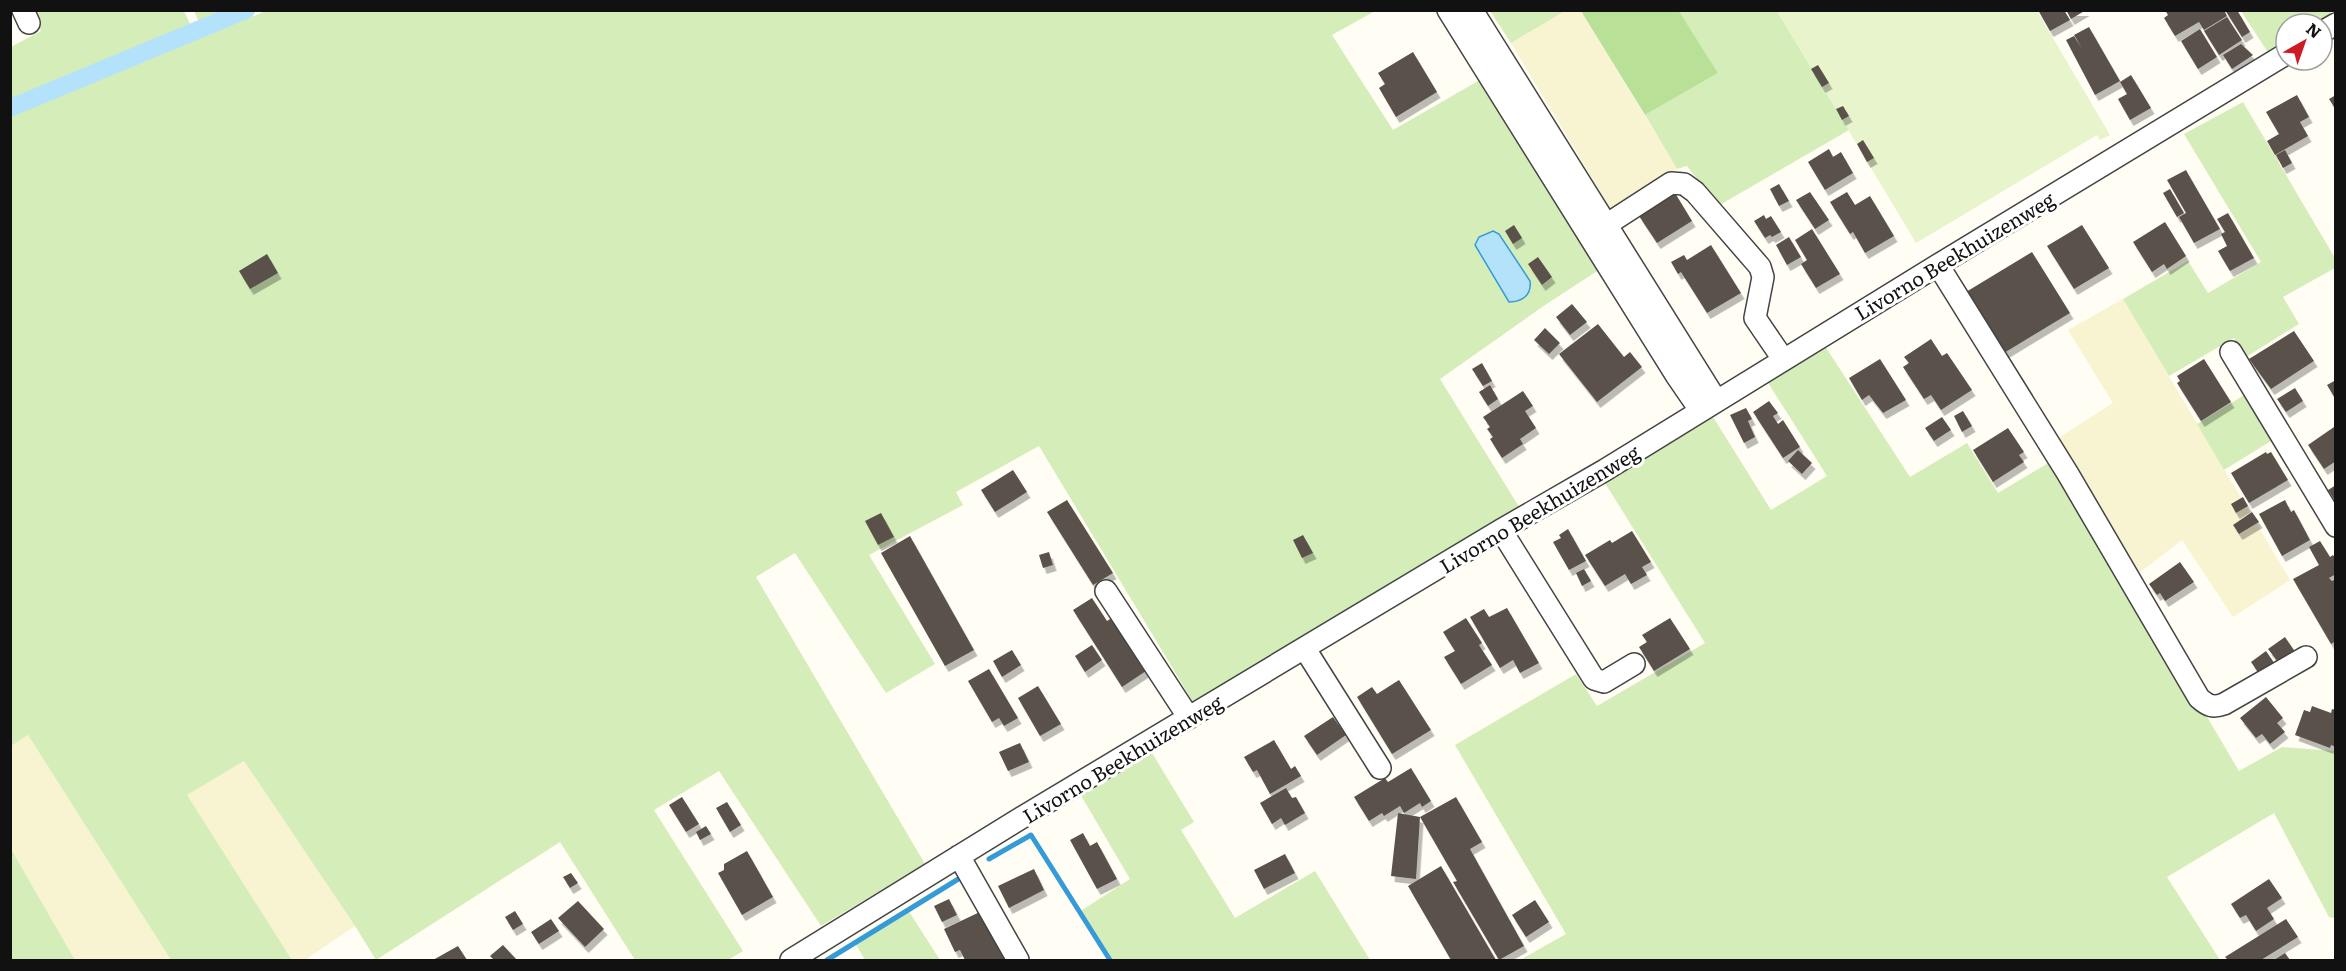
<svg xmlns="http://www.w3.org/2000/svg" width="2346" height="971" font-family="Literata,serif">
  <defs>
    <filter id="shadow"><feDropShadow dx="3.5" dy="6" stdDeviation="0" flood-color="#0004"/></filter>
  </defs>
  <rect width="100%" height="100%" fill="#fffdf4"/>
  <path fill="#f8f4d1" d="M1565 11H1581L1677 169 1610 208 1511 43Z
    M2123 299 2290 580 2233 617 2182 540 2134 577 2054 441 2113 403 2068 330Z
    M28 735 171 960H75L11 849 10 746Z
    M244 761 355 926 305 960H292L186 795Z"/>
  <path fill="#d5eeb9" d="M2329 10 2332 14 2317 24H2286V43L2269 54 2241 11Z
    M31 11H184L194 32 11 108V47L41 31Z
    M194 11H246L202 29Z
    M266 11H1375L1332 35 1393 130 1485 77 1605 266 1545 305 1440 379 1521 510 1196 707 1039 446 956 492 963 505 869 555 935 664 886 693 795 553 756 577 925 864 821 926 719 771 654 810 743 951 728 960H635L560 842 376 960 355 926 244 761 187 795 292 960H171L28 735 11 746V115Z
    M1490 11H1565L1511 43Z
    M1679 11H1777L1849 130 1718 206 1687 166 1677 169 1645 115 1718 73Z
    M2243 102 2335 258V268L2283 297 2299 324 2246 357 2234 338 2169 376 2123 299 2188 261 2208 293 2261 262 2184 134Z
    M1823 343 1910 477 1967 443 1998 493 2055 459 2239 771 2282 747 2335 751V918L2329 917 2274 813 2167 877 2220 960H1523L1522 959 1566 934 1455 745 1576 674 1597 706 1705 643 1603 480 1710 412 1771 510 1827 476 1765 378Z
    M2246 394 2279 436 2224 470 2197 424Z
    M1149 748 1194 822 1181 830 1235 918 1315 871 1370 960H1110L1079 912 1130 879 1079 792Z
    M10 849H11L75 960H11Z
    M908 910 940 960H865L855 943Z"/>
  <path fill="#b9e097" d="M1581 11H1679L1718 73 1645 115Z"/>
  <path fill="#e7f4cc" d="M1777 11H2037L2110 135 2100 140 2097 135 1916 243Z"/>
  <path fill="#b4e2fb" stroke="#359ad8" stroke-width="1.5" d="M1493 231 1499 234 1530 281C1532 295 1522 302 1509 302L1475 245 1479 237Z"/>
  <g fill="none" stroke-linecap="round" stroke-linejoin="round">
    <path stroke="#359ad8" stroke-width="5" d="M989 859 1031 835 1110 960
      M827 960 960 878"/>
    <path stroke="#b4e2fb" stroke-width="18" d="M10 108 246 10"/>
  </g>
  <path fill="#5a514c" filter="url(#shadow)" d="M2038 10H2064L2070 20 2050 31Z
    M2066 10H2086L2071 19Z
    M2165 10H2224L2227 16 2204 30 2199 22 2175 36 2164 18 2168 15Z
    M2225 10H2237L2250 32 2242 37Z
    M2227 17 2242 40 2219 55 2204 31Z
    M2089 27 2120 81 2095 95 2066 40 2074 36 2083 50 2074 35Z
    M2200 29 2217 57 2198 69 2181 41Z
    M2241 44 2253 55 2232 69 2223 55Z
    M1413 52 1437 92 1396 117 1379 88 1385 84 1378 73Z
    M1818 65 1829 83 1822 87 1811 69Z
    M2131 75 2151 108 2130 120 2118 99 2127 94 2120 82Z
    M2297 95 2309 117 2300 122 2308 136 2275 155 2267 141 2279 134 2266 112Z
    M2336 95V110L2329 99Z
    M1843 106 1849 116 1842 120 1836 109Z
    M1863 140 1874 158 1867 162 1857 144Z
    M1829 149 1833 157 1841 152 1853 173 1825 190 1808 162Z
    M2285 150 2292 163 2283 168 2276 155Z
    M2186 170 2191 179 2183 184 2191 179 2220 229 2194 243 2179 217 2186 213 2167 180Z
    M1779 184 1789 201 1779 206 1770 189Z
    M2170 189 2184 213 2177 217 2163 193Z
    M1810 192 1829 220 1815 229 1796 200Z
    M1847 192 1855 205 1870 196 1894 236 1865 253 1853 232 1850 234 1830 202Z
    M1675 193 1692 221 1657 243 1639 216Z
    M2228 213 2254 258 2230 271 2218 251 2227 246 2221 234 2225 232 2217 219Z
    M1764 215 1766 219 1771 216 1781 232 1772 237 1770 235 1765 238 1754 221Z
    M2165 222 2186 256 2167 269 2164 264 2152 272 2133 242Z
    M1514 225 1522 238 1513 244 1505 231Z
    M2082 225 2109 268 2074 289 2047 246Z
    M1812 229 1840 274 1816 288 1801 264 1807 260 1795 240Z
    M1789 237 1801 257 1787 265 1776 245Z
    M1711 245 1741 293 1707 313 1681 272 1678 274 1671 262 1684 255 1687 260Z
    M2032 252 2070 313 2004 353 1966 292Z
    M267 254 278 273 250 289 239 271Z
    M1538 257 1552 277 1542 285 1528 264Z
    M1572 304 1587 322 1570 335 1556 317Z
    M1598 324 1624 357 1630 352 1642 367 1597 402 1559 354Z
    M1545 328 1560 343 1549 354 1534 340Z
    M2294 331 2314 361 2271 389 2249 359Z
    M1931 339 1942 356 1947 353 1972 390 1941 410 1931 395 1924 399 1903 367 1909 363 1904 357Z
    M1880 359 1906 400 1883 413 1869 395 1862 400 1849 378Z
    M2204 359 2231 402 2201 421 2177 383 2180 381 2177 376Z
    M1482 363 1492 381 1483 386 1472 369Z
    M2336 380V400L2327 385Z
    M1490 385 1498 399 1488 406 1479 392Z
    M2295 388 2303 401 2286 412 2277 399Z
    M1523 391 1533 406 1525 411 1536 428 1520 439 1523 444 1502 458 1490 439 1493 437 1487 429 1490 427 1483 417Z
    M1769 401 1778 413 1773 416 1778 424 1783 420 1800 447 1783 458 1753 412Z
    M1746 408 1752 419 1748 421 1755 437 1744 443 1730 415Z
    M1963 411 1972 426 1962 432 1954 416Z
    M1942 417 1951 430 1934 441 1925 428Z
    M2334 427 2336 461 2324 469 2308 445Z
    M2008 428 2024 452 2019 455 2024 462 1993 482 1973 450Z
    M1798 450 1812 463 1802 474 1788 461Z
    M2266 452 2267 454 2271 452 2288 480 2249 503 2231 473Z
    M1013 470 1027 492 995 512 981 490Z
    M2336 485V502L2328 490Z
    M2243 497 2248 506 2236 513 2231 504Z
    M1067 500 1113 573 1093 585 1047 512Z
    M2285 500 2291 512 2294 510 2310 540 2282 556 2259 514Z
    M2252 512 2259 522 2239 534 2233 525Z
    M881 513 894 537 878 545 865 521Z
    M1568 529 1586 561 1569 570 1553 542 1561 538 1559 535Z
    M1632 531 1651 562 1642 567 1647 575 1631 584 1625 574 1605 586 1585 555 1610 540 1612 543Z
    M1303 535 1313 553 1302 558 1293 540Z
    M910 536 974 650 945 666 881 553Z
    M2320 541 2330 557 2333 555 2336 559V574L2329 578 2332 581 2336 579V641L2331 644 2293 579 2319 565 2309 547Z
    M1049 552 1053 565 1043 568 1039 555Z
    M2180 562 2194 582 2165 601 2160 593 2157 595 2149 584Z
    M1584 569 1591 581 1582 586 1576 573Z
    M1092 598 1107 621 1115 616 1149 669 1122 687 1073 610Z
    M1507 608 1539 663 1520 673 1513 660 1500 668 1470 617 1484 609 1489 617Z
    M1466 618 1482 643 1479 645 1492 665 1461 684 1444 657 1455 651 1443 632Z
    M1670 618 1690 649 1654 671 1639 647 1647 642 1642 635Z
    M2285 637 2298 656 2282 667 2268 649Z
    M1092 645 1102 660 1085 672 1075 656Z
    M1012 650 1021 665 1002 677 993 661Z
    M2266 651 2279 670 2264 681 2251 662Z
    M989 669 1018 718 1004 726 999 718 992 722 968 681Z
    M1399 680 1431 730 1392 754 1357 697 1372 687 1377 694Z
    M1038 686 1061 724 1040 736 1018 698Z
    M2266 697 2283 718 2277 723 2285 732 2270 744 2262 734 2256 738 2240 718Z
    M2312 706 2331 713 2332 709 2336 710V747L2331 745 2330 748 2295 735 2304 710 2310 712Z
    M1333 717 1346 735 1317 755 1304 736Z
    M1274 740 1291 769 1295 766 1301 776 1270 794 1257 770 1253 772 1244 757Z
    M1020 743 1029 762 1008 771 999 752Z
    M1411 768 1431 801 1422 807 1420 803 1404 813 1400 806 1384 816 1382 813 1369 821 1354 797 1385 778 1388 782Z
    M1286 788 1292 798 1296 797 1305 813 1285 825 1281 818 1272 824 1260 803Z
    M682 797 699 824 686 832 669 805Z
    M1456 797 1482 842 1470 849 1524 946 1499 960 1453 882 1457 881 1420 817Z
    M727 802 741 825 730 832 716 808Z
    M1398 813 1420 817 1416 879 1391 876Z
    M706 826 711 834 700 840 696 832Z
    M1083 833 1090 846 1097 842 1117 879 1097 889 1070 840Z
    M747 851 773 897 742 915 718 873 724 870V864Z
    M1285 854 1295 873 1264 889 1254 870Z
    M1441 866 1496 960H1451L1408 886Z
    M1034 869 1044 890 1009 908 998 886Z
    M571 873 578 883 570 888 563 877Z
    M2269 879 2282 898 2267 908 2274 919 2256 931 2246 915 2240 918 2231 904Z
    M949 899 957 915 942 922 934 906Z
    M1535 900 1549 922 1526 937 1512 915Z
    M578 901 604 929 585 947 558 918Z
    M984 910 1007 960H965L960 950 955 952 944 929Z
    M515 911 523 924 513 930 505 917Z
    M551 919 559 931 539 944 531 932Z
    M2286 919 2298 937 2261 960H2228L2225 957Z
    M503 945 517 960H494L490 956Z
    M458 946 467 960H433Z
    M2285 953 2290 960H2274Z"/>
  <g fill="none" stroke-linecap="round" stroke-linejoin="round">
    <defs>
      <path id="minor" d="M23 10 29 23
        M1448 10 1676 375 1700 410
        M1472 10 1716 400
        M2322 32 2336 24
        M1606 225 1671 183 1684 184 1695 192 1760 267 1763 277 1755 318 1783 359
        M1938 265 2068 474 2199 698C2208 706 2213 708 2224 704L2306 657
        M2231 352 2336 526
        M1501 530 1594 679 1604 682 1634 664
        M1106 591 1189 718
        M1305 649 1380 768
        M959 856 1018 960
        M791 960 1021 818 1501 530 1605 470 1938 265 2286 54"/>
    </defs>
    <use href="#minor" stroke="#444" stroke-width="24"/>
    <use href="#minor" stroke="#fff" stroke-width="21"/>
  </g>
  <g text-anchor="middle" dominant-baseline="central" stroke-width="6" stroke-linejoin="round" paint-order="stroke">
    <g font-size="20" fill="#111" stroke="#fff">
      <text transform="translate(1954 255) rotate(-31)">Livorno Beekhuizenweg</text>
      <text transform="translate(1539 508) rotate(-31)">Livorno Beekhuizenweg</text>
      <text transform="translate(1122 758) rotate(-31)">Livorno Beekhuizenweg</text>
    </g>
  </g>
  <rect width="2346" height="971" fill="none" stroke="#111111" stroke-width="24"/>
  <g transform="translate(2304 42) rotate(40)"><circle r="28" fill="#ffffff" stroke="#a0a0a0" stroke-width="1.5"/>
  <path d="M0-4.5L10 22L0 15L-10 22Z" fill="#cd1c27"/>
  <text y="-9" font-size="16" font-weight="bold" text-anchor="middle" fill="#111111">N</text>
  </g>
</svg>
